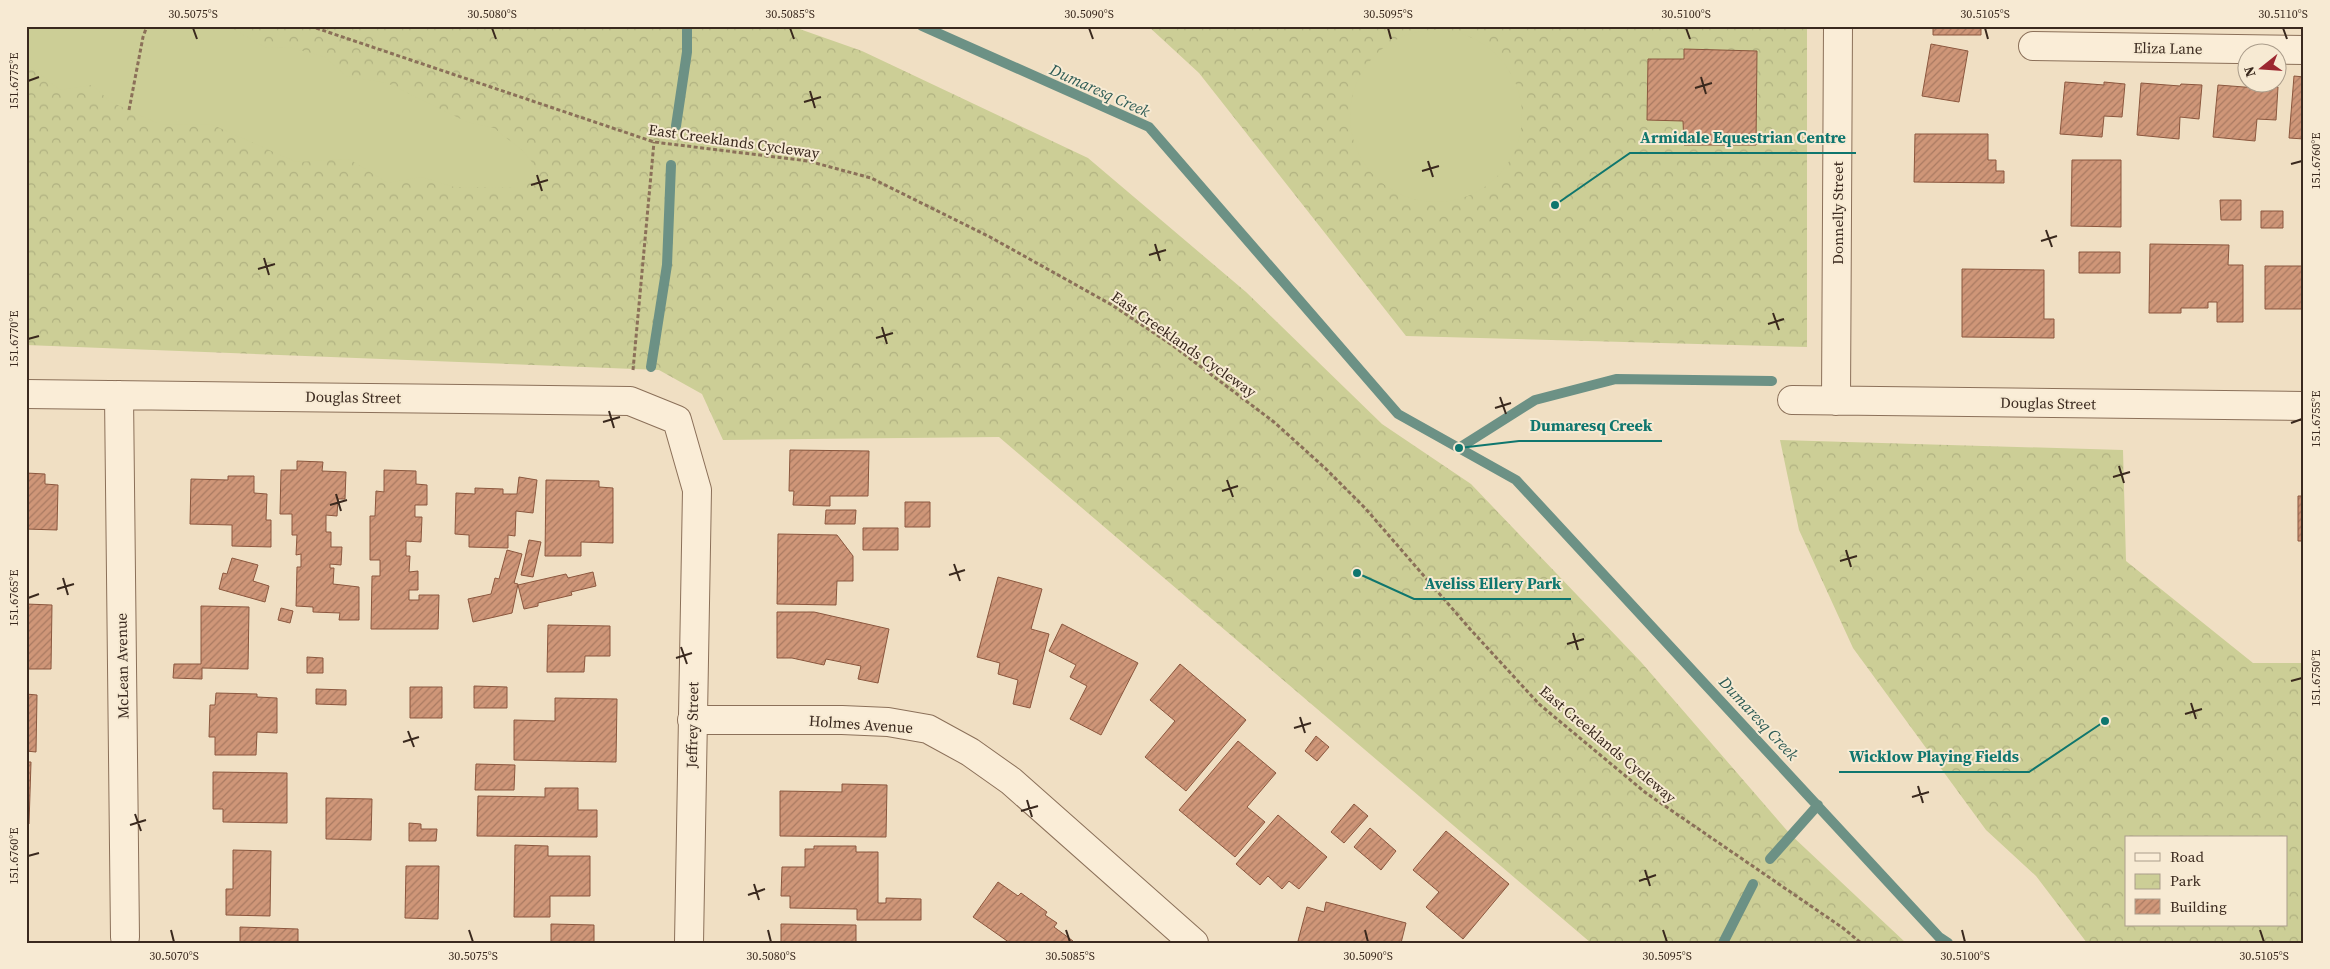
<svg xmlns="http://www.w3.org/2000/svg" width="2330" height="969" font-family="'Source Serif 4',serif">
  <defs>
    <pattern id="park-crowns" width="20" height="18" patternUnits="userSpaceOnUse" patternTransform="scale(1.25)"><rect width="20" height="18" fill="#ccce96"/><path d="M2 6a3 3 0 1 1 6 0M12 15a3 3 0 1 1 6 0" fill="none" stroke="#b0b181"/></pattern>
    <pattern id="building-hatch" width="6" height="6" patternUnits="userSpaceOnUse" patternTransform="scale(1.25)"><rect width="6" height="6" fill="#cf9678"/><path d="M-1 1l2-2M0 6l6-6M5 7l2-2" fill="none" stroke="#a97a62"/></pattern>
  </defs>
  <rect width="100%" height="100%" fill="#f0dfc3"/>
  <path fill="url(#park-crowns)" fill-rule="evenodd" d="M26 26H791L862 51 1088 158 1246 292 1382 424 1471 484 1641 662 1790 834 1906 943H1591L999 437 723 440 702 394 659 370 26 345Z
    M1148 26H1807V347L1406 336 1199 73Z
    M1780 440 2123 450 2126 561 2253 663H2304V943H2087L2036 876 1986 830 1853 648 1799 530ZM2126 838H2286V925H2126Z"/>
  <path fill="#ccce96" d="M26 26H228L265 47 292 48 325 57 346 76 387 83 467 122 494 128 523 151 539 171 520 188 454 187 422 177 388 183 349 159 296 162 213 125 159 124 111 102 92 85 60 90 26 63Z
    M1350 116a86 86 0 1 1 172 0a86 86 0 1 1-172 0Z"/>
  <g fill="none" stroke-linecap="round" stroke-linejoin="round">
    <path stroke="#6c9185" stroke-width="10" d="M922 26 1149 127 1398 414 1516 480 1939 937 1948 943
      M676 126 687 52V26
      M651 367 667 265 671 165
      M1459 448 1535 400 1616 379 1772 381
      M1770 859 1818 805
      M1723 943 1753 884"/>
  </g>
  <path fill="url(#building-hatch)" stroke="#8b573e" d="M1933 26H1981V35H1933Z
    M1931 44 1968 51 1959 102 1922 96Z
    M1684 49 1757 51 1756 145H1684L1683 121 1647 120 1648 59H1684Z
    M2294 76 2304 77V139L2289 138Z
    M2065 82 2104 85V82L2125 84 2122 117 2104 116 2102 137 2060 134Z
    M2141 83 2180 86 2181 84 2202 85 2199 119 2180 117 2179 139 2137 135Z
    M2218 85 2257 88V86L2278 87 2276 120 2257 119 2255 141 2213 137Z
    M1915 134H1988V160H1996V171H2004V183L1914 182Z
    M2072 160H2121V227L2071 226Z
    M2220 200H2241V220H2221Z
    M2261 211H2283V228H2261Z
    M2150 244 2229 245 2228 265H2243V322H2217V302H2208V308H2181V313H2149Z
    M2079 252H2120V273H2079Z
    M2265 266H2304V309H2265Z
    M1962 269 2044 270V319H2054V338L1962 337Z
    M790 450 869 451 868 496H830V506L793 505 794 491H789Z
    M297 461 323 462 322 471 346 472 345 499H338L337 516 326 515V532H331V547H342L341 565 330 564V568H334L333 584 359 587V620H339L340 613 313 612V607L296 606 297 567H301V554L296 555 297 535H292V514H280L281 470H297Z
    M384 470 416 471V484L427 485V505H415V517H422L421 542 406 541V556H410L409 572 418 571V590H409V600H419V595H439L438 629H371L372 576H380V560H370V516H375L376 491 384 492Z
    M26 473 45 474V484L58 485 57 530 26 529Z
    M228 476H254V493L267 494 266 520H271V547L232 546V525L190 524 191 479 228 480Z
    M519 477 537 480 533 513 516 511 515 536 508 535V548L469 547V535L455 534 456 493 475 494V488L503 489V494H517Z
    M546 480 599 481V487L613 488V543L581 542V556H545Z
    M2298 496H2304V541H2298Z
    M905 502H930V527H905Z
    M826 510H856L855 524H825Z
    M863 528H898V550H863Z
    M778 534 837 535 853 556V581H837L836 605 777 604Z
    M529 540 541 542 533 577 521 575Z
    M507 550 522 554 514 583 518 584 512 613 473 622 468 599 491 594 495 578 499 579Z
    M232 558 258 565 253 581 269 586 265 602 219 589 223 573 227 574Z
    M593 572 596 586 571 592 572 595 538 603V606L524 609 518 585 566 574 568 578Z
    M998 577 1042 589 1031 629 1049 634 1030 708 1013 704 1018 680 998 674 1000 663 977 657Z
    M26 604 52 605 51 669H26Z
    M201 606 249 607 248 669 202 668V679L173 678 174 664H201Z
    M281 608 293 611 290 623 278 620Z
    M777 612H814L889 629 878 683 858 679 861 666 826 659 824 665 792 658H777Z
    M1062 624 1138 663 1101 735 1070 719 1087 686 1070 677 1076 665 1049 651Z
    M548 625 610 626V656H585L584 672H547Z
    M307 657 323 658V673H307Z
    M1180 664 1246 720 1186 791 1145 757 1175 721 1150 700Z
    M474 686 507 687V708H474Z
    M410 687H442V718H410Z
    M316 689 346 690V705L316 704Z
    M216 693 257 694V697L277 698V733L257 732 256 755H215V737H209L210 705H215Z
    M26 694 37 695 36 752 26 751Z
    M555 698 617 699 616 762 514 760V720L555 721Z
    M1316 736 1329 747 1317 761 1305 751Z
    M1238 741 1276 773 1247 807 1265 822 1235 857 1179 810Z
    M26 762H31L29 824H26Z
    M476 764 515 765 514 790H475Z
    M213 772 287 773V823L223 822V809H213Z
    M842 784 887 785 886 837 780 836V791L842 792Z
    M545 788H578V810H597V837L477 836 478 796 545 797Z
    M326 798 372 799 371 840 326 839Z
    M1354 804 1368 816 1344 843 1331 832Z
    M1278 815 1327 857 1299 889 1289 881 1282 889 1268 876 1260 885 1236 864Z
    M409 823 421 824V829H437L436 841H409Z
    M1370 828 1396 851 1381 870 1354 847Z
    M1446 831 1509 884 1463 939 1426 907 1439 892 1413 870Z
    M515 845 548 846V856H590V896H550V917H514Z
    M814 846H856V852H878V903H886V898L921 899V920H857V909L790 908V896H781L782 867H805V849H814Z
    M233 850 271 851 270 916 226 915V889H233Z
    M406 866H439L438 919 405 918Z
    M998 882 1018 896 1021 893 1047 912 1045 915 1057 923 1054 927 1073 941 1072 943H1010L973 917Z
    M1326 902 1406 923 1401 943H1306L1298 941 1307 907 1324 912Z
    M551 924 594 925V943H551Z
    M781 924 856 925V943H781Z
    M240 927 298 929V943H240Z"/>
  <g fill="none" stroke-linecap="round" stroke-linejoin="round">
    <defs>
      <path id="minor" d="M2033 46 2304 50
        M26 394 630 401 677 420 697 490 689 943
        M119 395 125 937
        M1792 400 2304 406
        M1836 401 1838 26
        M692 720H842L888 722 928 729 970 752 1011 781 1194 943"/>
    </defs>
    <use href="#minor" stroke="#8b7059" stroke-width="30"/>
    <path stroke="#8b7059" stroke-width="3" stroke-dasharray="4 2.5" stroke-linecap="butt" d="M310 26 654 142 808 161 871 178 990 237 1112 305 1172 345 1274 422 1325 468 1365 508 1470 629 1539 704 1646 793 1843 928 1861 943
      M129 110 143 37 147 26
      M633 370 654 142"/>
    <use href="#minor" stroke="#faedd7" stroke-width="28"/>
  </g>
  <path fill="none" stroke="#3a291e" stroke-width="2" d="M193 28 197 39M492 28 496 39M790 28 794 39M1089 28 1093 39M1388 28 1391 39M1686 28 1690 39M1985 28 1988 39M2283 28 2287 39M1701 77 1706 94M28 81 39 77M1695 88 1712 83M810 91 815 108M804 102 821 97M1428 161 1433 177M2291 164 2302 161M1422 171 1439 166M537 175 542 191M531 185 548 180M2046 230 2052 247M2041 241 2057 236M1155 244 1160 261M1149 255 1166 250M264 258 269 275M258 269 275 264M1773 313 1779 330M1768 324 1784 319M882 327 887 344M876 338 893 333M28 339 39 336M1500 397 1506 414M1495 408 1511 403M609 411 614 428M603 422 620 417M2291 423 2302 419M2119 466 2124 483M2113 477 2130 472M1227 480 1233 497M1222 491 1238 486M336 494 341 511M330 505 347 500M1846 550 1851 567M1840 561 1857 556M954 564 960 581M949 575 965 570M63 578 68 595M57 589 74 584M28 598 39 594M1573 633 1578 650M1567 644 1584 639M681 647 687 664M676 658 692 653M2291 681 2302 678M2191 703 2196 719M2185 714 2202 709M1300 717 1305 733M1294 728 1311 723M408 731 414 747M403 742 419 737M1918 786 1923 803M1912 797 1929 792M1027 800 1032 817M1021 811 1038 806M135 814 141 831M130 825 146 820M28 856 39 853M1645 870 1650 886M1639 881 1656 875M754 884 759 900M748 895 765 889M171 930 174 942M469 930 473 942M768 930 771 942M1066 930 1070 942M1365 930 1368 942M1663 930 1667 942M1962 930 1965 942M2260 930 2264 942"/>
  <g text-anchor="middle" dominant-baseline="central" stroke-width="4" stroke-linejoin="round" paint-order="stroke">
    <g font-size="15" fill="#3a291e" stroke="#f7ead3">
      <text transform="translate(2168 48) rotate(1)">Eliza Lane</text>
      <text transform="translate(734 141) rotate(8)">East Creeklands Cycleway</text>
      <text transform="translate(1837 213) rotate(-90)">Donnelly Street</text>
      <text transform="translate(1184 344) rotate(35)">East Creeklands Cycleway</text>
      <text transform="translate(353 397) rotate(1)">Douglas Street</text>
      <text transform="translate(2048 403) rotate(1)">Douglas Street</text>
      <text transform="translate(122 666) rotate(-91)">McLean Avenue</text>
      <text transform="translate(861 724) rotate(4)">Holmes Avenue</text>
      <text transform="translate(692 725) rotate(-89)">Jeffrey Street</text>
      <text transform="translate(1608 744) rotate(40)">East Creeklands Cycleway</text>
    </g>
    <g font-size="16" font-style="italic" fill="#2c5a54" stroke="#f7ead3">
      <text transform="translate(1100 90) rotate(24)">Dumaresq Creek</text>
      <text transform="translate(1759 718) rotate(47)">Dumaresq Creek</text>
    </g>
  </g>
  <path fill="none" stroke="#0f766e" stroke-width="2" d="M1555 205L1630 153H1856M1459 448L1519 441H1662M1357 573L1414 599H1571M2105 721L2029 772H1839"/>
  <g fill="#0f766e" stroke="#f7ead3" stroke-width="2">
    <circle cx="1555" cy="205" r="5"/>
    <circle cx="1459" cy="448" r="5"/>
    <circle cx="1357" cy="573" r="5"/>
    <circle cx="2105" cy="721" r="5"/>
  </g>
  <g font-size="16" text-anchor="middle" font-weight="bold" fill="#0f766e" stroke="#f7ead3" stroke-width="4" stroke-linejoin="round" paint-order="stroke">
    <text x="1743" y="143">Armidale Equestrian Centre</text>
    <text x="1591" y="431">Dumaresq Creek</text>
    <text x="1493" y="589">Aveliss Ellery Park</text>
    <text x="1934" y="762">Wicklow Playing Fields</text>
  </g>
  <rect width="2330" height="969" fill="none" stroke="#f7ead3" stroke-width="55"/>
  <rect x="2125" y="836" width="162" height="90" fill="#f7ead3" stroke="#ab9d8b"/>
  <rect x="2135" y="853" width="25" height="8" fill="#faedd7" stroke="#ab9d8b"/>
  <text x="2170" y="862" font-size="15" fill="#3a291e">Road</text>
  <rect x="2135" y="874" width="25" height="15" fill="url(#park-crowns)" stroke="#ab9d8b"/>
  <text x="2170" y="886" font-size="15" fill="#3a291e">Park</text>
  <rect x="2135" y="899" width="25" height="15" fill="url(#building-hatch)" stroke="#ab9d8b"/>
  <text x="2170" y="912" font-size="15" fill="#3a291e">Building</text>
  <g transform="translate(2262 68) rotate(253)"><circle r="24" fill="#f7ead3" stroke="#ab9d8b"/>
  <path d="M0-4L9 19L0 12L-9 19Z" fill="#9c2730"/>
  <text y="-8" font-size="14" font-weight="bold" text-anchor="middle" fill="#3a291e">N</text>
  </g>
  <rect x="28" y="28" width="2274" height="914" fill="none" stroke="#3a291e" stroke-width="2"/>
  <g font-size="12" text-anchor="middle" fill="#3a291e">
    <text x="193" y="18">30.5075°S</text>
    <text x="492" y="18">30.5080°S</text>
    <text x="790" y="18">30.5085°S</text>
    <text x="1089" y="18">30.5090°S</text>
    <text x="1388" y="18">30.5095°S</text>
    <text x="1686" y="18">30.5100°S</text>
    <text x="1985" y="18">30.5105°S</text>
    <text x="2283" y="18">30.5110°S</text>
    <text transform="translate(14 81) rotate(-90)" y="4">151.6775°E</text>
    <text transform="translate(2316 161) rotate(-90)" y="4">151.6760°E</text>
    <text transform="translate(14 339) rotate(-90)" y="4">151.6770°E</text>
    <text transform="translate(2316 419) rotate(-90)" y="4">151.6755°E</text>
    <text transform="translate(14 598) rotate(-90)" y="4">151.6765°E</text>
    <text transform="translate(2316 678) rotate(-90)" y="4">151.6750°E</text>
    <text transform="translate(14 856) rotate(-90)" y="4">151.6760°E</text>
    <text x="174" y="960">30.5070°S</text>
    <text x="473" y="960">30.5075°S</text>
    <text x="771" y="960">30.5080°S</text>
    <text x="1070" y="960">30.5085°S</text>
    <text x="1368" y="960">30.5090°S</text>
    <text x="1667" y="960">30.5095°S</text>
    <text x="1965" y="960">30.5100°S</text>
    <text x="2264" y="960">30.5105°S</text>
  </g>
</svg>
